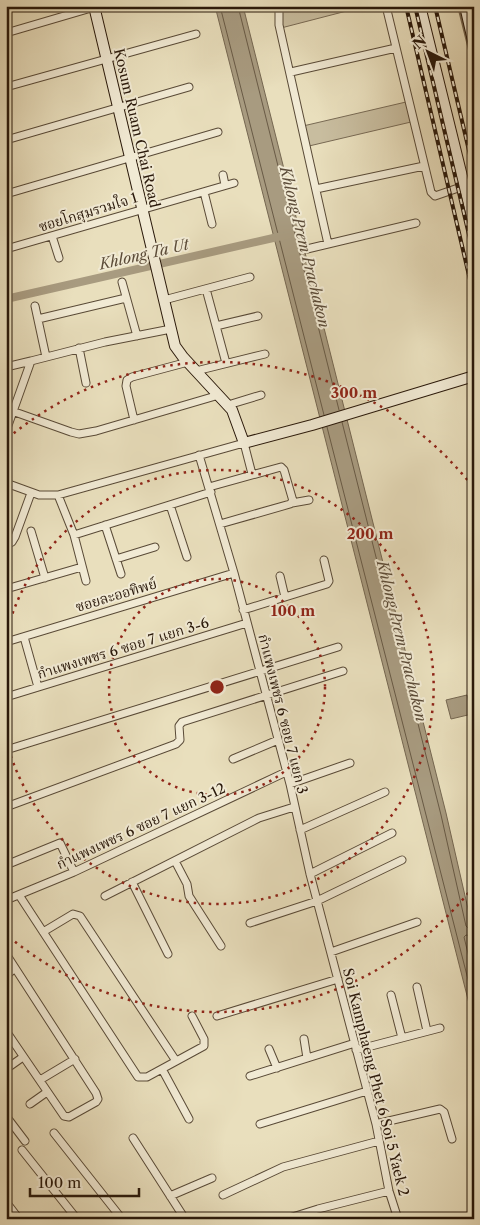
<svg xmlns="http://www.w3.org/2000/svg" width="480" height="1225" font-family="'Libre Caslon Text','Noto Serif Thai',serif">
  <rect width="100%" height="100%" fill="#e9dfbd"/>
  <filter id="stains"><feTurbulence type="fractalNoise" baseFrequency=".004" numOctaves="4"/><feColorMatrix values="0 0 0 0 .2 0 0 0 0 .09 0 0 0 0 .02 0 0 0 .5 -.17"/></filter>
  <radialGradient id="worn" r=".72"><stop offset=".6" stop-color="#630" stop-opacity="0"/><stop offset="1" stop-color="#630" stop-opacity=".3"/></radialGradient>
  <path fill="#c8bd9f" stroke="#786a54" d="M279 6H366L281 28Z
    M406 102 411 122 309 146 303 126Z"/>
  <path fill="#a89b80" stroke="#756751" d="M215 6H243L446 813 474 935V1023Z
    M467 695 472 714 451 719 446 700Z"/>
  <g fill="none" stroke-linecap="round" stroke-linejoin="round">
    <path stroke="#685a45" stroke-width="1" d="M220 6 324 415
      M238 6 339 410
      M342 422 441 815 466 926 469 929 474 930
      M327 427 474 1003
      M474 936 466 935 464 937 474 978"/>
    <path stroke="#756751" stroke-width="2" d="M458 6 474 70"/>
    <path stroke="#a89b80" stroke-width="8" d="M6 299 282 236"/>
    <defs>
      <path id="street" d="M279 6V25L328 244
        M386 6 431 192 435 196 464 186
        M6 33 98 6
        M291 72 396 48
        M6 87 196 34
        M6 140 189 87
        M223 175 225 185
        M316 189 424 166
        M204 192 212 224
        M6 194 218 132
        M52 236 59 258
        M6 249 234 183
        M307 249 416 223
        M122 282 137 336
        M206 289 226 363
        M164 300 250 277
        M35 306 46 357
        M38 319 126 298
        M216 326 258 316
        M79 348 86 383
        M6 367 31 361
        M196 371 265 354
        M228 405 261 395
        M12 411 71 432 79 434 96 431 219 395
        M134 420 126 386 127 380 132 377 188 362
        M6 431 31 361 105 342 171 329
        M199 455 234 573 290 784 310 874 376 1124 389 1191 398 1219
        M6 483 39 495H58L244 443 252 474
        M209 487 281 467 284 470 293 501 290 504 220 524
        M58 495 74 535 86 581
        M292 503 309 500
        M170 505 187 557
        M105 525 121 574
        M31 531 45 578
        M74 535 211 492
        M6 545 12 542 15 537 31 493
        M116 559 155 547
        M280 576 285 597
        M6 589 82 567
        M243 610 327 584 329 581 324 560
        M24 637 38 687
        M6 642 234 573
        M6 697 247 623
        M6 750 338 647
        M233 759 278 740
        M290 784 350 763
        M6 807 176 744 180 740 179 726 182 722 343 671
        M300 830 385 792
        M175 861 187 884 189 896 221 946
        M6 865 60 843 74 872
        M310 874 392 833
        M132 882 168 954
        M19 895 138 1077H147L204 1046V1039L192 1016
        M105 896 259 818 294 807
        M6 900 74 872 286 772
        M250 923 317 901 402 860
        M43 932 73 914 80 916 176 1061
        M331 952 417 922
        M6 954 96 1093 98 1099 96 1102 69 1117 64 1116 6 1031
        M6 976 15 968
        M417 987 427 1031
        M391 995 402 1038
        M217 1016 338 979
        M304 1039 307 1058
        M269 1049 277 1068
        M356 1050 440 1028
        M6 1069 23 1057
        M162 1069 189 1119
        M250 1076 355 1043
        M40 1080 75 1059
        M30 1104 47 1092
        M6 1116 25 1141
        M260 1124 367 1091
        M376 1124 440 1109 444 1112 452 1139
        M54 1133 122 1219
        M133 1138 185 1219
        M22 1150 77 1219
        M223 1195 283 1167 379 1141
        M170 1196 212 1178
        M6 1202 19 1219
        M286 1219 318 1209 389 1191"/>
      <path id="secondary" d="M94 6 175 346 183 357 232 410 244 443 312 425 474 376
        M420 6 474 225
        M465 6 474 45
        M473 6 474 11"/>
    </defs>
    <use href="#street" stroke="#594a37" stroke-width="9"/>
    <use href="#secondary" stroke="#29180a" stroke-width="12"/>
    <use href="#street" stroke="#f1ead4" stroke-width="7"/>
    <use href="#secondary" stroke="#f1ead4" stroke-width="10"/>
    <defs>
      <path id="rail" d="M406 6 474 297
        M415 6 474 256
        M435 6 474 172"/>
    </defs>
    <use href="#rail" stroke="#29180a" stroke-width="4"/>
    <use href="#rail" stroke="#f1ead4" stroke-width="2" stroke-dasharray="5.5" stroke-linecap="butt"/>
  </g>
  <g fill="none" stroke="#8f2418" stroke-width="2.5" stroke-dasharray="2.5 5">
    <circle cx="217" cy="687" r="108"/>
    <path d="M6 635A217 217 0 1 1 6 739"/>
    <path d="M473 887A325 325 0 0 1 8 936M8 438A325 325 0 0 1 473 487"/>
  </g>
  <g text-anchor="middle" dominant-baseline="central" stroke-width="4" stroke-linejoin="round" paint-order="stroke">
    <g font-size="14" fill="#29180a" stroke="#f1ead4">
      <text transform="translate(137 128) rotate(77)">Kosum Ruam Chai Road</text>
      <text transform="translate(88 212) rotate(-17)">ซอยโกสุมรวมใจ 1</text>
      <text transform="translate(116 595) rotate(-17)">ซอยละออทิพย์</text>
      <text transform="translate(123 648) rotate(-17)">กำแพงเพชร 6 ซอย 7 แยก 3-6</text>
      <text transform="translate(283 714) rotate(76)">กำแพงเพชร 6 ซอย 7 แยก 3</text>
      <text transform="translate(141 826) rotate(-25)">กำแพงเพชร 6 ซอย 7 แยก 3-12</text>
      <text transform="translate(376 1082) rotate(76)">Soi Kamphaeng Phet 6 Soi 5 Yaek 2</text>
    </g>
    <g font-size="15" font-style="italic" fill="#5c4c39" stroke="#f1ead4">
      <text transform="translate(305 247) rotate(76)">Khlong Prem Prachakon</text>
      <text transform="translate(144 254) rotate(-13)">Khlong Ta Ut</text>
      <text transform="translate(402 641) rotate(76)">Khlong Prem Prachakon</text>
    </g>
  </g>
  <circle cx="217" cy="687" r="8" fill="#8f2418" stroke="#f1ead4" stroke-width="2.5"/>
  <g font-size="15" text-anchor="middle" font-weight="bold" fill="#8f2418" stroke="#f1ead4" stroke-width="4" stroke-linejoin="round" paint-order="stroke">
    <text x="354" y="398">300 m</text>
    <text x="370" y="539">200 m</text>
    <text x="293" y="616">100 m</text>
  </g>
  <rect width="480" height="1225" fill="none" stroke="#e9dfbd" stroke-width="25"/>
  <rect x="8" y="8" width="465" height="1210" fill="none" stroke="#29180a" stroke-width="2.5"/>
  <rect x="12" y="12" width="455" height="1200" fill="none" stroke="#29180a"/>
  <g transform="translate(428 52) rotate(318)" stroke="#f1ead4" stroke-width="4" paint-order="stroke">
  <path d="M0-4L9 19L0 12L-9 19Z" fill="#29180a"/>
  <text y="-8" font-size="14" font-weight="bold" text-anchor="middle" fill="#29180a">N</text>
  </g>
  <path d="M30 1188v8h109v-8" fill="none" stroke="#29180a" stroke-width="2.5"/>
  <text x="38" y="1188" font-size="15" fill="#29180a" stroke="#f1ead4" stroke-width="4" paint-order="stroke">100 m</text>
  <rect width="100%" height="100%" filter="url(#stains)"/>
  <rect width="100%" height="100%" fill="url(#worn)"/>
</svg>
